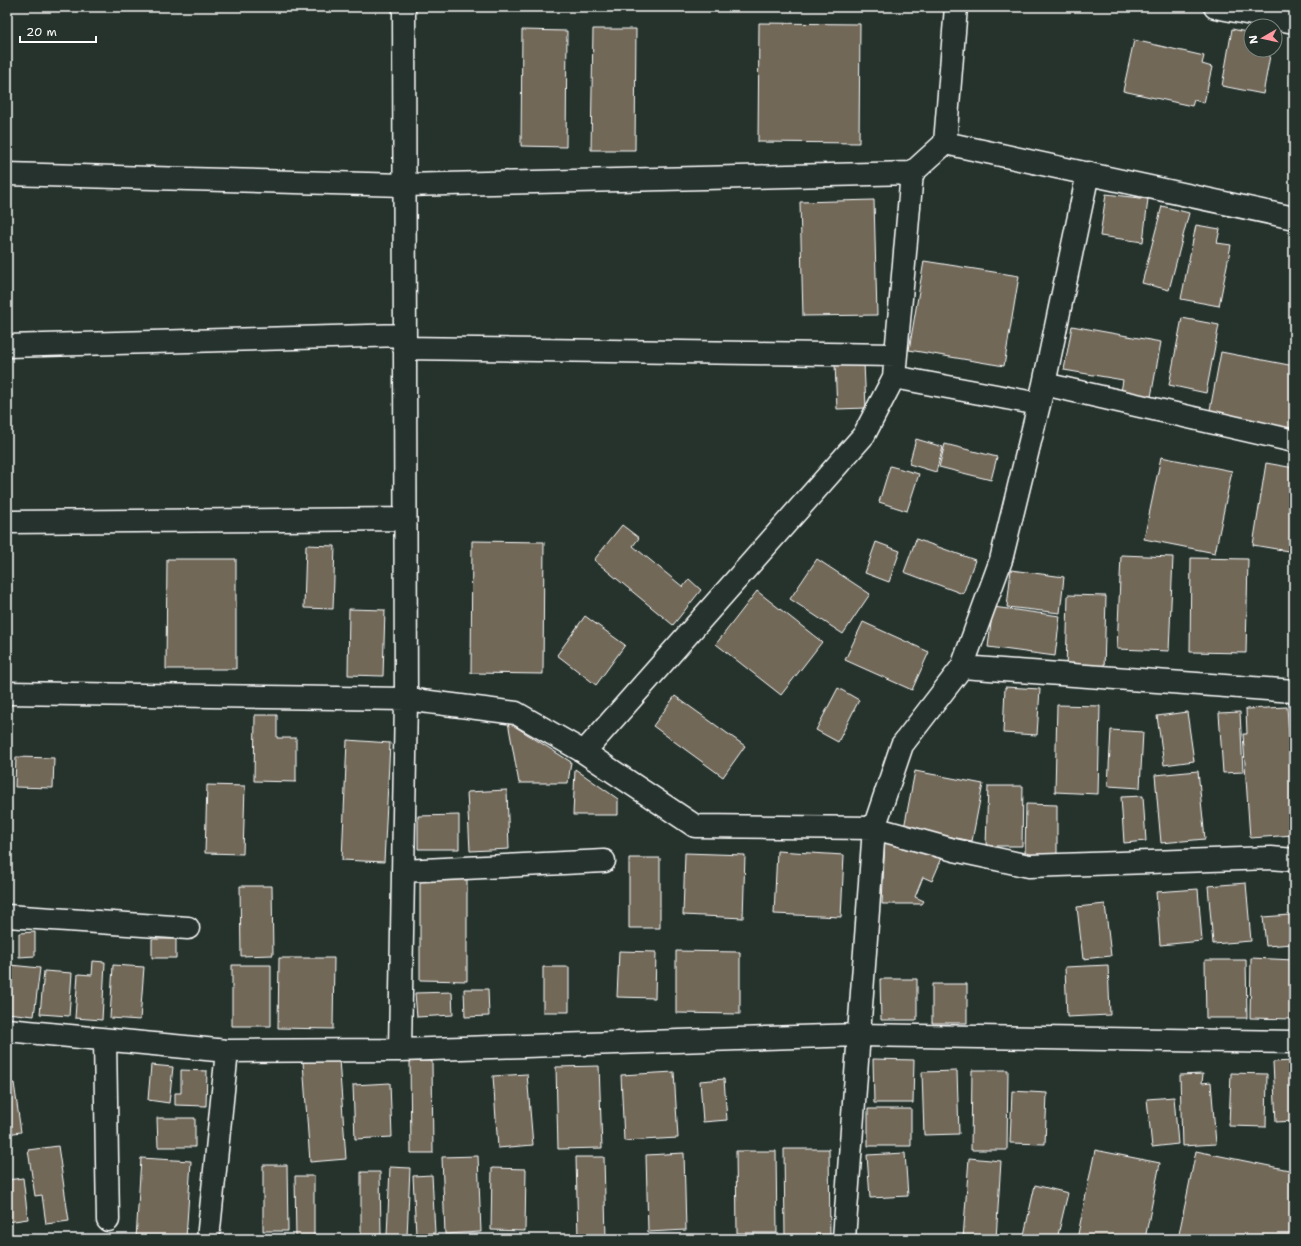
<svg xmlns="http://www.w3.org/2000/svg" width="1301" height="1246" font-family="'Shantell Sans',sans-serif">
  <rect width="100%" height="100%" fill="#26332d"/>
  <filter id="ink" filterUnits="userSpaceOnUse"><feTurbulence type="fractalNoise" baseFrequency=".025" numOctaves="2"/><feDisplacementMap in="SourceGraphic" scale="8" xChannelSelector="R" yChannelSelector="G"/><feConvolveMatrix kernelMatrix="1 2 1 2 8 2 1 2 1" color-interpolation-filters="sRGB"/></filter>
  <g filter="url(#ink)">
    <path fill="#716859" stroke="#fff" d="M759 23 860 24 859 143 758 142Z
      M593 29H636L635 150H591Z
      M1232 29 1251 33V50H1271L1263 94 1222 86Z
      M522 30 567 31 566 147 521 146Z
      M1134 40 1204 56 1202 64 1212 67 1204 103 1194 100 1192 106 1123 91Z
      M1106 194 1148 199 1143 242 1100 236Z
      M874 200 877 315 803 316 800 202Z
      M1162 206 1189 213 1169 290 1142 283Z
      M1196 225 1220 229 1217 243 1231 245 1219 306 1181 299Z
      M924 261 1019 276 1004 366 909 350Z
      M1182 318 1219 325 1206 393 1169 385Z
      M1072 326 1161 342 1151 397 1121 392 1123 380 1064 370Z
      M1221 352 1294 366V431L1209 415Z
      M864 363 866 408 837 409 835 364Z
      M916 439 943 447 936 472 909 464Z
      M945 444 997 457 991 480 939 467Z
      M1161 457 1232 471 1215 553 1144 539Z
      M1266 463 1294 468V552L1253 545Z
      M890 466 919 474 907 511 879 502Z
      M622 525 639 538 633 546 683 587 689 579 701 590 673 625 594 560Z
      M916 539 975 560 963 594 904 572Z
      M472 541 544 542 543 674 471 673Z
      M876 542 900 551 889 582 865 573Z
      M306 545 335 546 333 609 304 608Z
      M1121 555 1173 557 1169 651 1117 649Z
      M1191 558 1248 559 1246 653 1190 652Z
      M167 559H236V669H166Z
      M817 559 870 594 843 634 790 599Z
      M1011 570 1064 577 1060 613 1007 607Z
      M757 591 822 642 781 695 716 644Z
      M1068 595 1106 596 1104 672 1066 671Z
      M993 607 1060 616 1055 656 988 647Z
      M349 609 385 610 383 676 348 675Z
      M585 616 625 645 596 685 557 655Z
      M863 622 929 652 912 690 845 660Z
      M1005 687 1040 689 1037 735 1003 733Z
      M838 688 859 700 838 742 816 730Z
      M675 696 745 746 723 777 653 726Z
      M1057 705 1100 706 1098 794 1055 792Z
      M1287 707 1294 806V835L1250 838 1243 734H1247L1246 709Z
      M1187 712 1194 761 1164 765 1157 716Z
      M1240 712 1243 772 1223 773 1219 713Z
      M255 715H277V738H296V782L254 781Z
      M508 722 571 762 568 783H519Z
      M1111 730 1143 732 1140 788 1108 786Z
      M347 740 390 743 384 862 342 860Z
      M16 757 54 758 53 788 15 787Z
      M575 769 618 799V815H573Z
      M915 771 983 784 972 841 904 828Z
      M1198 771 1205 839 1161 843 1155 775Z
      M207 785 245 786 243 854 205 853Z
      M988 786H1023L1022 846H986Z
      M507 790 509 849 470 851 467 792Z
      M1143 796 1146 841 1124 843 1121 797Z
      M1026 804 1057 805V856H1025Z
      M459 815V849H418V816Z
      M885 836 942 858 932 881 923 877 915 897 924 901 922 904H882Z
      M777 851 844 855 841 917 774 914Z
      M685 853 745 855 743 918 683 915Z
      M629 858H660V928H629Z
      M420 874H467V981L420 980Z
      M1246 883 1251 941 1213 944 1208 886Z
      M240 886H272L273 955 241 956Z
      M1198 889 1202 941 1160 945 1156 892Z
      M1105 904 1111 956 1083 959 1077 907Z
      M1290 915 1293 944 1266 946 1263 917Z
      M35 932V956L19 957V933Z
      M152 939H176V958H152Z
      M619 951 656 952 655 998 617 997Z
      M676 951 740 952V1014L676 1013Z
      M279 958H334L333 1029 278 1028Z
      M1251 958 1294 960 1293 1019 1250 1018Z
      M1205 960H1246L1247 1018H1206Z
      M93 961 105 962 102 1020 75 1018 78 974 92 975Z
      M10 965 40 968 34 1016 7 1013V994Z
      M113 965 144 967 140 1020 110 1018Z
      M232 965H271V1026H232Z
      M1108 965 1110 1015 1067 1017 1065 967Z
      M543 967H569V1012H543Z
      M44 971 72 973 69 1016 40 1014Z
      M880 979H917V1020H881Z
      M932 984H967V1023H932Z
      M464 989H488L489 1016 465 1017Z
      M452 992 453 1015 417 1017 415 993Z
      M339 1059 346 1159 310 1162 303 1062Z
      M873 1059 914 1060 913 1103H874Z
      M410 1061H432L433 1153H411Z
      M1294 1061V1121L1276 1122 1273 1062Z
      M151 1065 173 1067 169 1103 148 1100Z
      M599 1066 602 1148 558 1149 556 1067Z
      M181 1070 207 1071 206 1106 175 1105V1093H181Z
      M972 1070H1008L1007 1150H971Z
      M957 1071 959 1134 924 1135 922 1072Z
      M674 1072 678 1138 624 1141 621 1075Z
      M1231 1073 1267 1074 1266 1127 1229 1126Z
      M527 1074 533 1145 498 1148 493 1076Z
      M1203 1074 1202 1083 1211 1082 1216 1144 1182 1146 1180 1075Z
      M724 1079 727 1120 703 1122 700 1081Z
      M14 1083 21 1132 7 1134V1084Z
      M390 1083 392 1137 355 1139 353 1085Z
      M1012 1091 1047 1093 1045 1144 1010 1143Z
      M1174 1097 1178 1144 1152 1147 1147 1099Z
      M868 1109H911V1146H868Z
      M157 1118H195V1147H158Z
      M58 1146 69 1221 46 1224 42 1195 35 1196 28 1150Z
      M784 1149H829L830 1235H785Z
      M1095 1150 1160 1163 1145 1239H1077Z
      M736 1151H776L777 1233H737Z
      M1196 1151 1294 1171V1224L1291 1239H1178Z
      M684 1153 686 1230 648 1232 646 1155Z
      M905 1153 908 1196 870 1198 867 1155Z
      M478 1156 481 1232 445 1234 442 1157Z
      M576 1157H604L606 1239H578Z
      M141 1158 191 1161 186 1239H136Z
      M969 1158 1001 1161 996 1239H963Z
      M263 1165H287L288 1231H263Z
      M390 1167 410 1168 407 1237 387 1236Z
      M492 1168 526 1169 525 1231 491 1230Z
      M361 1172H380L381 1235H361Z
      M432 1175 435 1233 416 1234 413 1176Z
      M295 1176H314V1239H296Z
      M23 1178 28 1219 7 1222V1180Z
      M1035 1185 1068 1193 1057 1239H1040L1024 1235Z"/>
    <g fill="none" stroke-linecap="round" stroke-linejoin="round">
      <defs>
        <path id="minor" d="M1215 7 1294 22
          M945 143 1294 218
          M7 174 404 185 912 173 945 143 956 7
          M7 346 404 335
          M404 348 896 355
          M894 377 1039 404
          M1044 384 1294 441
          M7 522 405 519
          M962 667 1294 691
          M7 693 406 699 516 713 584 752 695 826 874 828 954 850 1029 866 1271 858 1294 860
          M584 752 864 435 894 377 912 173
          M403 871 604 861
          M7 916 188 928
          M7 1030 227 1051 400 1050 859 1035 1294 1042
          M105 1040 108 1220
          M400 1050 406 699 404 7
          M208 1239 227 1051
          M844 1239 874 828 902 745 962 667 1001 560 1044 384 1088 173"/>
      </defs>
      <use href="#minor" stroke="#fff" stroke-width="25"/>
      <use href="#minor" stroke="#26332d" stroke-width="22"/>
    </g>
  </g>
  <rect width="1301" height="1246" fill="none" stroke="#26332d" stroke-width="24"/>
  <rect x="12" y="12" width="1277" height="1222" fill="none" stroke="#fff" stroke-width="1.5" filter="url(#ink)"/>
  <g transform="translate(1263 38) rotate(261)"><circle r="19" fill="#26332d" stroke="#7d8581"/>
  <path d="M0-3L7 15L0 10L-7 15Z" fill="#ff9aa2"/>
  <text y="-6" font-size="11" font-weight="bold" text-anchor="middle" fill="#ffffff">N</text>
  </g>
  <path d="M20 36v6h76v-6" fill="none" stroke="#ffffff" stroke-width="2"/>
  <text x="26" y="36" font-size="12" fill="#ffffff" stroke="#26332d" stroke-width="3" paint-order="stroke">20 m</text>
</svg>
